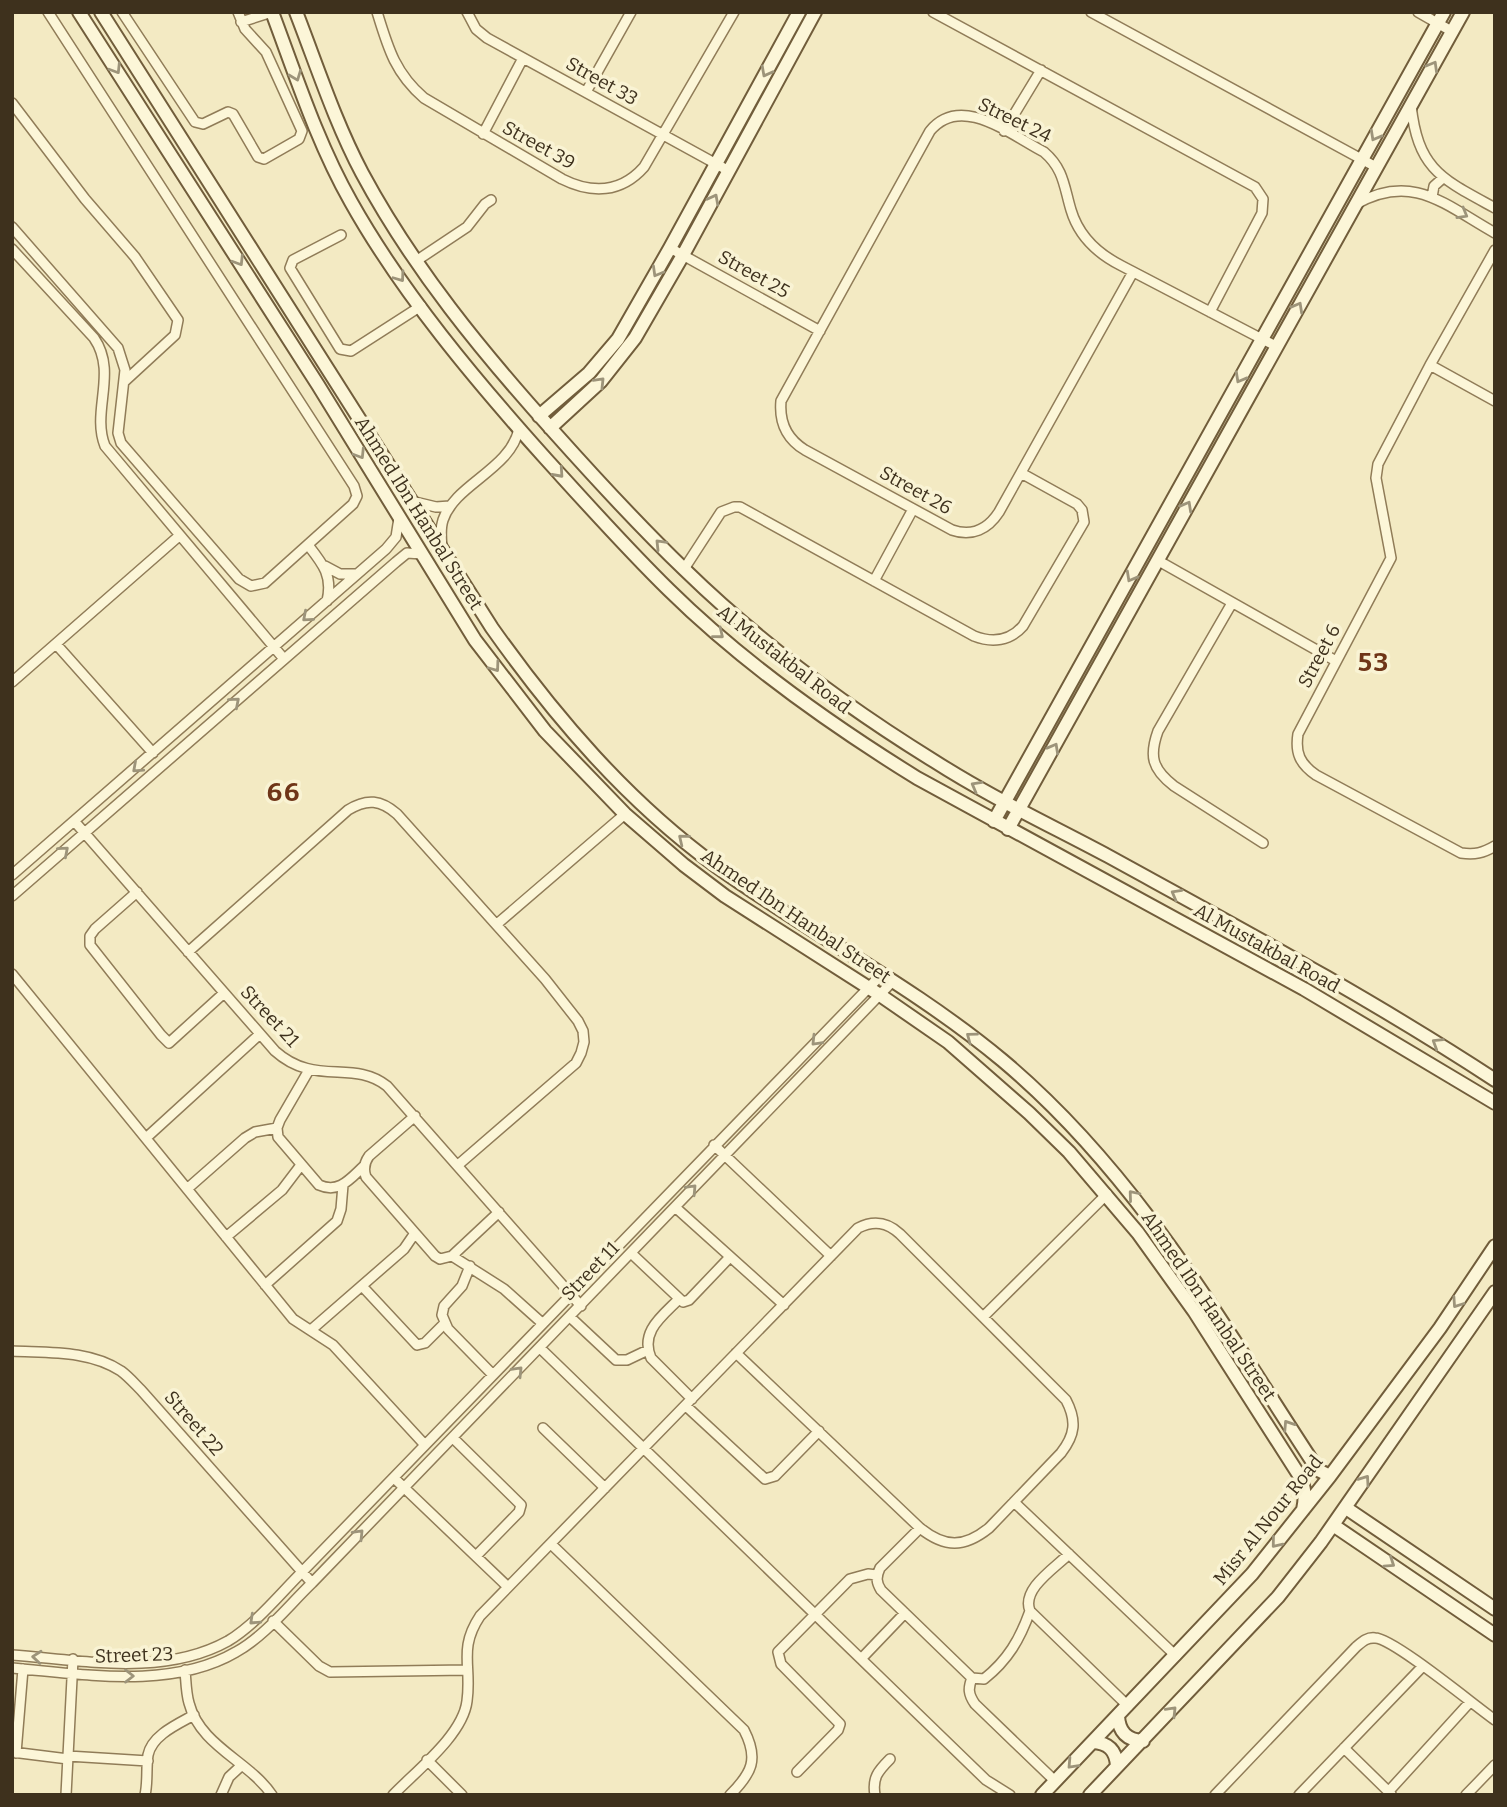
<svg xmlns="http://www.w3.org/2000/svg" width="1507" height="1807" font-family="Bitter,serif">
  <rect width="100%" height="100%" fill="#f3eac3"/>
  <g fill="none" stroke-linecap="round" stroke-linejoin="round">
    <defs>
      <path id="street" d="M122 12 195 122 203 124 228 112 233 114 258 157 264 159 299 139 302 131 266 52 245 29 238 12
        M377 12C388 48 395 73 424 98L562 179C592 194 621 193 644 167L734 12
        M467 12 476 29 487 38 729 171
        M933 12 1255 187 1263 199 1262 213 1210 312
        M1091 12 1376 167
        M1418 12 1453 32
        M241 22 272 12
        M586 92 631 12
        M12 103 85 199 135 257 178 320 175 335 125 381
        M1411 105C1418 170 1442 179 1495 208
        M1004 131 1041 70
        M483 134 523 58
        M1432 197 1434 186 1443 178
        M1356 204C1413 172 1445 205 1495 233
        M12 227 118 348 125 370 118 433 121 443 239 579 251 586 265 583 353 504 357 496 354 486 48 12
        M341 235 293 260 290 268 340 349 351 351 421 306
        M670 248 820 331
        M12 249 94 338C118 373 91 411 105 446L284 659
        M1495 250 1430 365 1378 464 1376 478 1391 558 1298 734C1295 753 1300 764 1316 775L1461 853C1475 855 1483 853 1495 846
        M416 261 467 227 485 204 491 200
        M1133 272 999 512C988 529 972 537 952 530L805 450C787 439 779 423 781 401L930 131C961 93 1011 135 1044 152 1064 169 1064 187 1071 210 1079 237 1098 254 1122 266L1262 339 1276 346
        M1430 365 1495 401
        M411 501 436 507 450 506
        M308 545C323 564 333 576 327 601
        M442 547C441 537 440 529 443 520 455 484 510 470 519 429
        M1157 560 1336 661
        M325 566 340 574H357
        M684 569 721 512 734 507H740L974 636C992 643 1010 641 1023 626L1084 522 1082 510 1077 504 1021 473
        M874 581 913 509
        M1232 603 1158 731C1149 756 1152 769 1174 786L1263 843
        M56 644 153 753
        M12 682 179 536
        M75 822 275 1051C315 1087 353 1059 387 1086L581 1306
        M12 875 386 549 396 537 399 518
        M137 892 95 929 90 936V945L161 1035 169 1043 224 993
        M12 896 396 562 407 553 422 554
        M497 924 625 814
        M188 952 348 810C367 798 381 800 397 814L545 979 578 1021 583 1031 584 1042 581 1053 576 1063 458 1165
        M12 974 293 1319 333 1345 425 1445
        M309 1070 280 1120 277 1128 278 1137 319 1185C339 1194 350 1179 364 1166
        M415 1116 369 1156C364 1163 363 1169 366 1177L435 1256 440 1259 452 1256 499 1212
        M146 1138 260 1034
        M714 1145 831 1256
        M187 1189 245 1138 255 1132 277 1128
        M675 1207 784 1305
        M226 1237 282 1190 301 1165
        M631 1253 683 1302 689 1300 730 1257
        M452 1256 504 1289 542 1323
        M470 1266 462 1286 444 1306 442 1315 448 1329 493 1375
        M265 1285 337 1221 341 1209 343 1185
        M362 1286 417 1345 425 1343 444 1324
        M678 1300C661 1317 640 1332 651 1358L692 1399
        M570 1317 616 1360H627L648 1350
        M983 1317 1107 1194
        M311 1330 404 1249 415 1233
        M540 1348 986 1780 1010 1795
        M12 1351C48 1353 89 1350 121 1371 128 1376 135 1384 141 1390L312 1583
        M686 1406 765 1479 775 1476 819 1431
        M543 1428 605 1488
        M453 1438 521 1505 519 1512 476 1556
        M394 1478 508 1587
        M1014 1502 1176 1656
        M920 1528 880 1568C876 1577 876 1582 881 1590L972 1678 984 1679C1008 1660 1020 1639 1030 1611
        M551 1544 744 1730C759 1759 752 1773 730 1795
        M1069 1554C1055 1568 1021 1589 1030 1611L1128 1706
        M273 1621 319 1666 330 1672 467 1670
        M12 1655C82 1660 163 1677 228 1641 256 1624 279 1595 302 1572L881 975
        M861 1659 905 1613
        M12 1668C83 1674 171 1690 236 1652 265 1636 288 1606 312 1583L892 982
        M185 1670C186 1681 186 1693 189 1703 200 1746 249 1761 272 1795
        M972 1678C968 1688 968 1694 975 1704L1055 1781
        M1344 1748 1391 1794
        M12 1752 68 1759
        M16 1753 23 1669
        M68 1756 148 1761
        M427 1760 462 1795
        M797 1772 838 1730 840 1724 781 1664 778 1652 850 1579 868 1574 877 1575
        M1389 1791 1470 1702
        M66 1795 73 1659
        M145 1795C148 1782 146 1768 148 1755 152 1735 178 1724 194 1715
        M221 1795 229 1777 242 1765
        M393 1795C416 1771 463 1735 467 1701 472 1666 458 1649 480 1616L858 1228C874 1220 887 1222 900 1234L1066 1400C1077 1421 1075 1435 1061 1453L989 1528C964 1548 945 1548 920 1528L736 1353
        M875 1795C872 1778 878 1771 890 1759
        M1215 1795 1356 1647C1362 1642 1367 1637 1375 1638 1393 1638 1475 1706 1495 1720
        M1299 1795 1423 1666
        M1466 1795 1495 1765"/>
      <path id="secondary" d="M79 12 318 385 475 640 545 731 625 814 684 865 725 896 880 995 948 1042 1029 1113 1069 1152 1138 1233 1194 1311 1299 1475C1305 1488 1306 1496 1303 1510
        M101 12 492 628C555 717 627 801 716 866 809 933 913 986 1002 1060 1135 1171 1221 1322 1314 1464L1318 1470 1330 1476
        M272 12C296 76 317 142 351 202 402 293 476 381 546 459 586 503 626 548 669 590 739 659 833 726 917 778L1304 989 1495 1103
        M296 12C317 66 335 122 362 173 413 268 482 352 554 432 596 479 639 526 685 570 760 643 845 706 934 761 990 797 1050 825 1108 856 1239 928 1370 998 1495 1080
        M539 416 589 373 618 339 670 248 799 12
        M550 428 601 381 635 338 683 255 815 12
        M994 821 1444 12
        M1008 829 1463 12
        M1346 1508 1495 1609
        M1333 1525 1495 1635
        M1118 1716C1119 1732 1127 1740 1143 1741
        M1093 1742C1108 1743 1116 1750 1117 1766
        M1042 1795 1252 1574 1330 1476 1440 1328 1495 1246
        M1090 1795 1278 1597 1321 1542 1495 1292"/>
    </defs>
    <use href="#street" stroke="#907c58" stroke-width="12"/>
    <use href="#secondary" stroke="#715d3b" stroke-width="16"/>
    <use href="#street" stroke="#fcf6d8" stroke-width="9"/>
    <use href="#secondary" stroke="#fcf6d8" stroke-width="12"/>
  </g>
  <defs><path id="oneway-chevron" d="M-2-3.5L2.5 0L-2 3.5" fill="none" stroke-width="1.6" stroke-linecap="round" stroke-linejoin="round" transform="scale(1.75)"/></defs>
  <g stroke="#9d947a">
    <use href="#oneway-chevron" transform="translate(1433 66) rotate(-60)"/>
    <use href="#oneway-chevron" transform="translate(116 69) rotate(58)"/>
    <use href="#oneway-chevron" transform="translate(766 72) rotate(118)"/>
    <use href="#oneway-chevron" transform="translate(296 76) rotate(69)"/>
    <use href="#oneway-chevron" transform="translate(1375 136) rotate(119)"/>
    <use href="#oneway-chevron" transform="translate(714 199) rotate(-62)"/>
    <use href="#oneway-chevron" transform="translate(1463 214) rotate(30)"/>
    <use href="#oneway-chevron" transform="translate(239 261) rotate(58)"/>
    <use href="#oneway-chevron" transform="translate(657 272) rotate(120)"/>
    <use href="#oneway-chevron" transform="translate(400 277) rotate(54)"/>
    <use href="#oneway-chevron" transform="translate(1298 307) rotate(-61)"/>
    <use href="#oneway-chevron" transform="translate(1240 378) rotate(119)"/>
    <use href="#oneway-chevron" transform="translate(600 382) rotate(-46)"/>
    <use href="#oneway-chevron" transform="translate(360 454) rotate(58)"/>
    <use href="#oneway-chevron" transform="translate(559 473) rotate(48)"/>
    <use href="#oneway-chevron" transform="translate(1187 506) rotate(-61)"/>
    <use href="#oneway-chevron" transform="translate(660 544) rotate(-134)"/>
    <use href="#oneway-chevron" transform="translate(1131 577) rotate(119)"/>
    <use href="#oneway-chevron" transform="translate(307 617) rotate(139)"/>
    <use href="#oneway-chevron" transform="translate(719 634) rotate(39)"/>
    <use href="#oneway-chevron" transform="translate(495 667) rotate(54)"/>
    <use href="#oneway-chevron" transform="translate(235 702) rotate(-41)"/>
    <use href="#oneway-chevron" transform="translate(1054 748) rotate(-61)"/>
    <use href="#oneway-chevron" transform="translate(137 768) rotate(138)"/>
    <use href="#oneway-chevron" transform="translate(976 786) rotate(-151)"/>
    <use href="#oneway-chevron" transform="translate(683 839) rotate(-141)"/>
    <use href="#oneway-chevron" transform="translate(64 851) rotate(-41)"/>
    <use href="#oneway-chevron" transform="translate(1176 894) rotate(-151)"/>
    <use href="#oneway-chevron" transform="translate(971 1037) rotate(-143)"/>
    <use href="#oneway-chevron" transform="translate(816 1041) rotate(134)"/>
    <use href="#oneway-chevron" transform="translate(1437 1043) rotate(-148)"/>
    <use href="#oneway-chevron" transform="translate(692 1189) rotate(-47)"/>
    <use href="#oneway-chevron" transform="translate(1133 1195) rotate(-130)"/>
    <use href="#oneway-chevron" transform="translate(1457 1303) rotate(124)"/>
    <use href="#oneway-chevron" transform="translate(518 1371) rotate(-46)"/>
    <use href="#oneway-chevron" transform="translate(1288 1425) rotate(-123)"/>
    <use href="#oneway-chevron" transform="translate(1365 1480) rotate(-55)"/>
    <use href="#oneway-chevron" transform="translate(359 1534) rotate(-46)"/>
    <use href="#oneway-chevron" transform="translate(1276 1543) rotate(129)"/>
    <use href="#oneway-chevron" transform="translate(1390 1563) rotate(34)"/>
    <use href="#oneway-chevron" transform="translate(254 1620) rotate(137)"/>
    <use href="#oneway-chevron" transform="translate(37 1657) rotate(-175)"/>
    <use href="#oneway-chevron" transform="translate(129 1676)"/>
    <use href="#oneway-chevron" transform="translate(1172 1711) rotate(-46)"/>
    <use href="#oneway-chevron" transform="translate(1072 1764) rotate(133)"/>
  </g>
  <g text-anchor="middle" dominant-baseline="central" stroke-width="7" stroke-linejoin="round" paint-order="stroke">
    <g font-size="19" fill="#3e311d" stroke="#f9f3d4">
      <text transform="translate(602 81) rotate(29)">Street 33</text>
      <text transform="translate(1015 120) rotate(26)">Street 24</text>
      <text transform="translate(539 145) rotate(29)">Street 39</text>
      <text transform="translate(754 274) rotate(29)">Street 25</text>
      <text transform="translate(916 490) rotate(29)">Street 26</text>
      <text transform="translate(419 513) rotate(58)">Ahmed Ibn Hanbal Street</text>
      <text transform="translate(1319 656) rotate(-62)">Street 6</text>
      <text transform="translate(784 659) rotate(38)">Al Mustakbal Road</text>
      <text transform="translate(796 916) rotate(34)">Ahmed Ibn Hanbal Street</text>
      <text transform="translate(1267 948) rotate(29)">Al Mustakbal Road</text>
      <text transform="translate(270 1016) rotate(47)">Street 21</text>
      <text transform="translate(590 1271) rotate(-46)">Street 11</text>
      <text transform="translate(1209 1306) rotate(56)">Ahmed Ibn Hanbal Street</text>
      <text transform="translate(194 1423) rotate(49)">Street 22</text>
      <text transform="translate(1268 1520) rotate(-51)">Misr Al Nour Road</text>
      <text transform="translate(134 1655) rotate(-2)">Street 23</text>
    </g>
    <g font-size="26" font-weight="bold" letter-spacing="2" fill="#6f3518" stroke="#f9f3d4">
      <text x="1374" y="662">53</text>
      <text x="284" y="792">66</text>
    </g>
  </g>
  <rect width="1507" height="1807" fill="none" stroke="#3e311d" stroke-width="28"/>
</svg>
